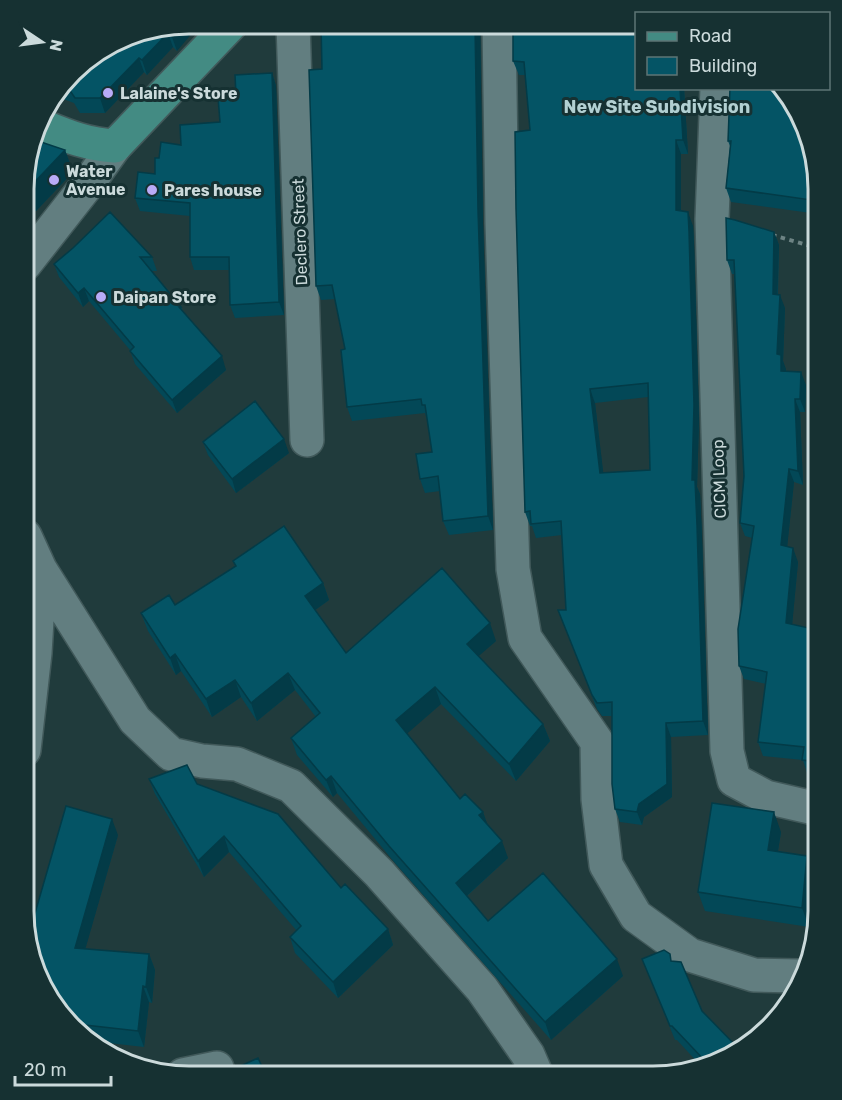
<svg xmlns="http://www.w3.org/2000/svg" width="842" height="1100" font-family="Rubik,sans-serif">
  <rect width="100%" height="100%" fill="#203b3c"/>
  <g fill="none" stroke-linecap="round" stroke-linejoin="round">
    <defs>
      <path id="minor" d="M293 24 307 440
        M499 25 502 223 513 569 525 638 597 742 598 799 606 865 636 916 690 955 754 975 799 976
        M717 88 712 219 727 751 734 780 766 797 818 809
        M25 264 87 185 115 146
        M25 536 40 569 135 720 171 754 202 761 237 764 291 786 379 873 482 989 528 1055 537 1076
        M24 750 35 653 40 569
        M183 1075 217 1068"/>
      <path id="major" d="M40 125C67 136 85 144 115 146L231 24"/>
    </defs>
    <use href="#minor" stroke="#41595a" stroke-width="36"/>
    <use href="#major" stroke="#41595a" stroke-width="36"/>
    <path stroke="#6d8384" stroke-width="4" stroke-dasharray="4.5 4.5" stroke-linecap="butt" d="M772 235 818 248"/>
    <use href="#minor" stroke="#627e80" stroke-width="33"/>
    <use href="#major" stroke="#438b83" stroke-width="33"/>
  </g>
  <path fill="#034857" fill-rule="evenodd" d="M189 24 177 51 173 47 147 75 144 72 105 113H80L74 103 55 96 81 65Z
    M321 24 480 25 483 224 493 530 449 535 443 521 440 491 425 493 420 479 432 452 427 419 425 413 352 421 347 407 345 349 335 299 321 300 316 286 322 69Z
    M513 25 684 88 688 154H681V211L693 226 694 244 699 419 697 487 700 494 702 538 708 735 671 737 672 797 644 817 642 825 620 822 615 809 612 716H602L597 709 558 610H566L562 535 536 538 532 526H530L525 512 530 130 525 75H519L513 61ZM648 397 650 470 603 473 595 403Z
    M272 73 276 86 284 315 235 318 230 305 229 270H194L190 257V216L140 211 135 198 155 174 159 158 220 122 236 95Z
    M730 88 818 189V214L731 202 726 188 730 146 728 141Z
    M65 150 73 172 36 211 28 207 25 213V167Z
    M774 232 779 245 778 295 785 308 783 361 786 371 806 385 805 412H800L803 485 794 482 787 546 798 562 792 624 818 630V775L807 773 803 760 763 756 758 742 766 684 744 679 739 666 752 538 745 536 740 523 744 476 735 274H732L727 260Z
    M73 248 152 257 157 271H152L181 307 183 311 226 370 177 413 135 364 130 350 89 301 83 307 59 277 54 264Z
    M203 442 289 453 236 493 208 455Z
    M233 561 323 583 329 600 315 610 346 653 496 641 478 656 543 724 550 741 516 781 441 704 406 734 460 799 483 812 487 824 508 858 467 896 488 921 623 976 551 1040 395 863 337 793 333 797 297 755 291 738 316 717 295 690 257 721 241 697 212 717 181 671 176 675 148 631 141 613 175 605 235 566Z
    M149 779 197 784 341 888 388 929 393 945 338 998 295 953 290 937 297 931 229 852 204 877 155 794Z
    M781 832 778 851 814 876 809 927 705 911 698 892Z
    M118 835 85 949 149 954 155 970 152 1003 149 1002 144 1047 91 1041 41 984Z
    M642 959 673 961 702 1011 726 1059 700 1065 677 1040H675Z"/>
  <path fill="#033b47" d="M189 24H200L177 51 172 37 182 25Z
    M475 25H480L483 224 493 530 488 516 478 210Z
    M168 33 173 47 147 75 142 60Z
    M139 58 144 72 105 113 100 98Z
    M272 73 276 86 284 315 279 302Z
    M680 88H684L688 154 683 140Z
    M676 140 681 154V224L676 210Z
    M65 150 73 172 36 211 28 189Z
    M25 200 28 207 25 213Z
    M688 212 693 226 694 244 699 419 697 487 700 494 702 538 708 735 703 721 692 480Z
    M774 232 779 245 777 308 773 294Z
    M84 288 89 301 83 307 78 293Z
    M780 295 785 308 783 361 786 369V384L781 371 777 354Z
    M222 356 226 370 177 413 172 400Z
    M801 372 806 385 805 412 800 399Z
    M590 389 595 403 605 487 600 473Z
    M795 399 800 412 803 485 798 471Z
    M284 439 289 453 236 493 232 479Z
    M789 469 794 482 786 558 781 545Z
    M793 548 798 562 791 637 786 623Z
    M323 583 329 600 311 613 305 596Z
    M490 623 496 641 473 661 467 644Z
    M175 654 181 671 176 675 170 658Z
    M288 673 295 690 257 721 251 703Z
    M235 680 241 697 212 717 206 699Z
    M435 687 441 704 402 738 396 720Z
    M666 723 671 737 672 797 644 817 642 825 637 812 639 804Z
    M543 724 550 741 516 781 509 764Z
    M331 776 337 793 333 797 326 780Z
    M483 812 489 829 479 815Z
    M774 812 781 832 775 869 768 850Z
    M112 819 118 835 81 964 75 948Z
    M224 836 229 852 204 877 198 861Z
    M502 841 508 858 462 900 456 883Z
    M807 856 814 876 809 927 802 908Z
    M388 929 393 945 338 998 333 982Z
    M149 954 155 970 152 1003 146 987Z
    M617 959 623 976 551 1040 545 1022Z
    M143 986 149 1002 144 1047 138 1031Z"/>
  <path fill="#045465" stroke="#033b47" stroke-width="1.5" fill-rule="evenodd" d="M321 24 475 25 478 210 488 516 443 521 438 476 420 479 416 454 432 452 425 405H422L421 399 347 407 341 350 345 349 332 285 316 286 309 70 322 69Z
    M182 25 172 37 168 33 142 60 139 58 100 98H75L69 89 63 86 81 65 136 33Z
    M513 25H636V88H680L683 140H676V210L688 212 689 231 694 405 692 480H695L697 525 703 721 666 723 667 784 639 804 637 812 615 809 612 784V702L597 703 592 695 558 610H566L561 521 531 524 530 511 525 512 516 209 515 132 530 130 524 62 513 61ZM648 383 650 470 600 473 590 389Z
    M272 73 279 302 230 305 229 257H190V203L135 198 138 172 155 174V158H159L161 142 181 145 180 125 220 122 218 97 236 95 235 75Z
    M730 88H777L801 116 818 189V201L726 188 731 141H728Z
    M35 140 65 150 28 189 25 187V167Z
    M110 212 152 257H140L181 307H179L222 356 172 400 130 351 134 347 84 288 78 293 54 264 73 248Z
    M726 218 735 220 774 232 773 294 780 295 777 354 781 355V371L801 372 800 399H795L798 471 789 469 781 545 793 548 786 623 818 630V762L802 760 804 747 758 742 767 672 739 666 738 629 754 526 740 523 744 476 734 260H727Z
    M255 401 284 439 232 479 203 442Z
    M284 526 323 583 305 596 346 653 442 568 490 623 467 644 543 724 509 764 435 687 396 720 460 799 465 794 483 812 479 815 502 841 456 883 488 921 543 873 617 959 545 1022 389 846 331 776 326 780 291 738 320 713 288 673 251 703 235 680 206 699 175 654 170 658 141 613 169 595 175 605 236 566 233 561Z
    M187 765 197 784 278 814 341 888 345 884 388 929 333 982 290 937 301 926 224 836 198 861 149 779Z
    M712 803 774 812 768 850 807 856 802 908 698 892Z
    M66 806 112 819 75 948 149 954 146 987 143 986 138 1031 76 1024 41 984 29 934Z
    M664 950 670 954 671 961 681 962 702 1011 738 1048 726 1059 707 1063 672 1026H670L642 959Z
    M258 1058 266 1075H221Z
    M492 1071 495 1076H486Z"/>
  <g fill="#b9abf7" stroke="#163132" stroke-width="2">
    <circle cx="108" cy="93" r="6"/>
    <circle cx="54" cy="180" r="6"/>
    <circle cx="152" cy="190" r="6"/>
    <circle cx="101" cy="297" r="6"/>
  </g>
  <g text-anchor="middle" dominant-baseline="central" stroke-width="6" stroke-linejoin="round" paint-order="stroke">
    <g font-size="16" font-weight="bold" fill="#cbdadb" stroke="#163132" text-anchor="start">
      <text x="120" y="93">Lalaine's Store</text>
      <text x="66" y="171">Water<tspan x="66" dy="18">Avenue</tspan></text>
      <text x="164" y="190">Pares house</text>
      <text x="113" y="297">Daipan Store</text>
    </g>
    <g font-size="16" fill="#cbdadb" stroke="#163132">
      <text transform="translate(300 232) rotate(-92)">Declero Street</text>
      <text transform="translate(719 479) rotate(-92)">CICM Loop</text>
    </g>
    <g font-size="18" font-weight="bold" fill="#b2d0d2" stroke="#163132">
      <text x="657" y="107">New Site Subdivision</text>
    </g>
  </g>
  <path d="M0 0H842V1100H0ZM189 34H653A155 155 0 0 1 808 189V911A155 155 0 0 1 653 1066H189A155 155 0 0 1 34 911V189A155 155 0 0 1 189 34Z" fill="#163132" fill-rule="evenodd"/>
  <path fill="none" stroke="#cbdadb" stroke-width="3" d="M189 34H653A155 155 0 0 1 808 189V911A155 155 0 0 1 653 1066H189A155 155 0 0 1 34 911V189A155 155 0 0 1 189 34Z"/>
  <rect x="635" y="12" width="195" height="78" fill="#163132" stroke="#5e7576" stroke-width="1.5"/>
  <rect x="647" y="32" width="30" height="9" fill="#438b83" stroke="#5e7576" stroke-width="1.5"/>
  <text x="689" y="42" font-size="18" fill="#cbdadb">Road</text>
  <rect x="647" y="57" width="30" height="18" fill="#045465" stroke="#5e7576" stroke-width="1.5"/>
  <text x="689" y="72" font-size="18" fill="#cbdadb">Building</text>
  <g transform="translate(42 42) rotate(103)" stroke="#163132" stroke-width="4.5" paint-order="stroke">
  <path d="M0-4.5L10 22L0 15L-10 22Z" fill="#cbdadb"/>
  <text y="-9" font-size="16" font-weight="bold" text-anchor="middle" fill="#cbdadb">N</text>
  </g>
  <path d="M15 1076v9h96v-9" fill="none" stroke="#cbdadb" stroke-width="3"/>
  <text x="24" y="1076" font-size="18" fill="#cbdadb" stroke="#163132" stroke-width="4.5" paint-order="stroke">20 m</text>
</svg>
